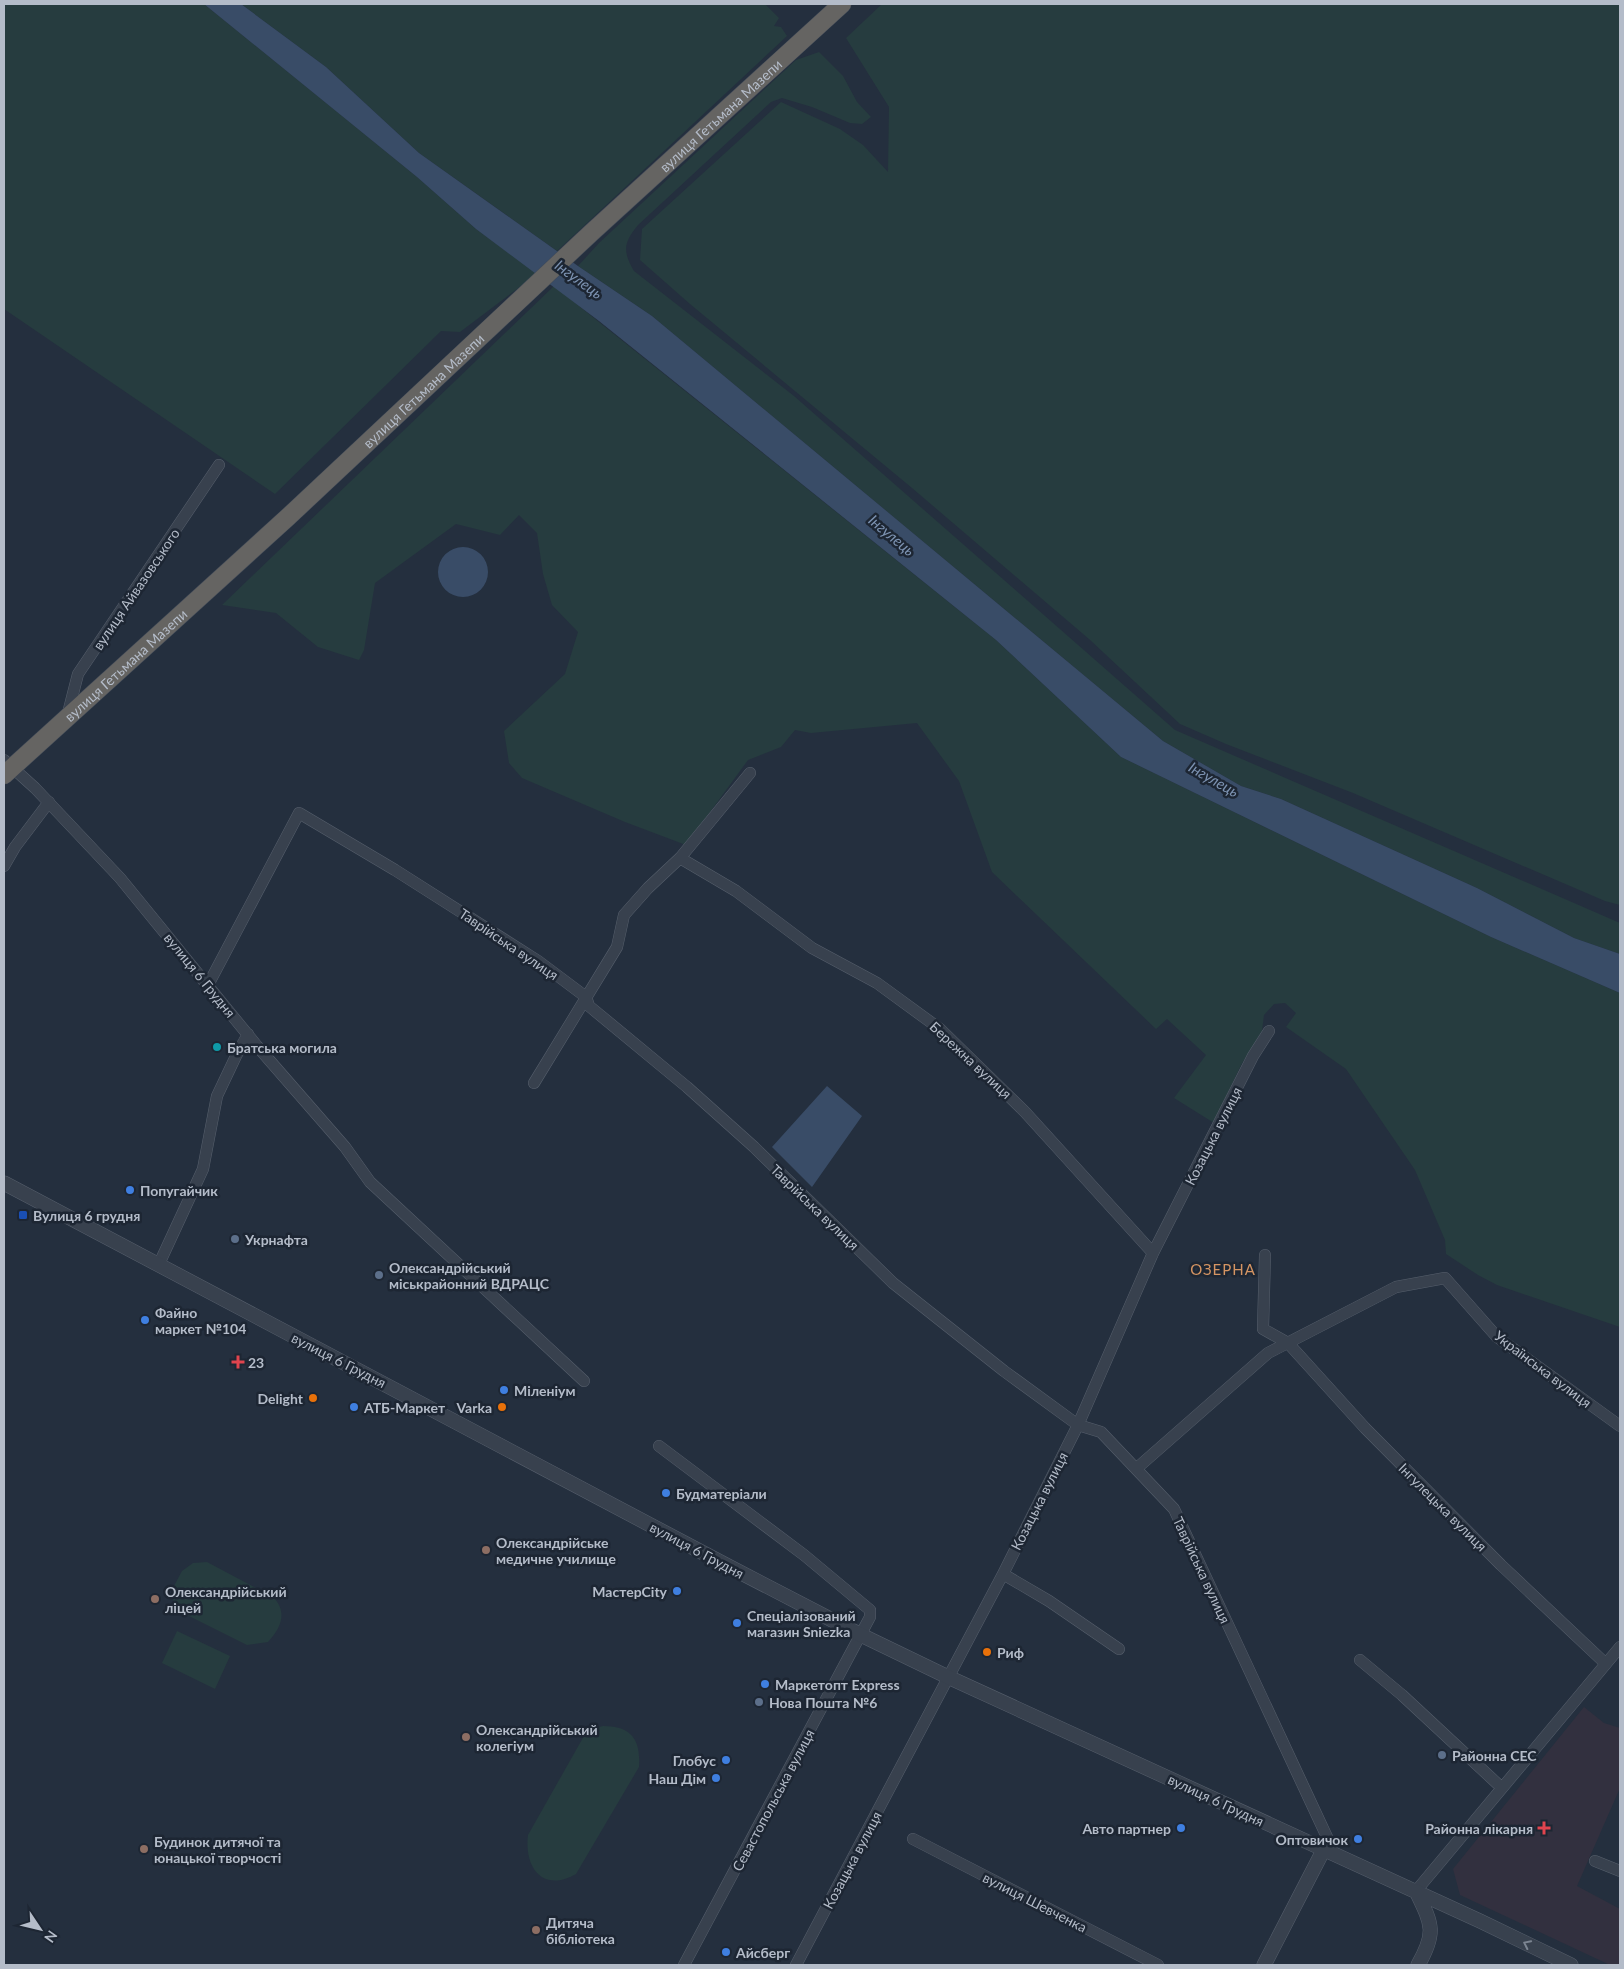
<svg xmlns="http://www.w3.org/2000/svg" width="1624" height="1969" font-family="Lato,sans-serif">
  <rect width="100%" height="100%" fill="#242f3e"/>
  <path fill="#32303f" d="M1584 1707 1604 1723 1620 1728V1788L1577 1886 1620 1909V1965H1610L1460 1895 1453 1869Z"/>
  <path fill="#263c3f" d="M4 4H204L417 177 476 229 537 274 460 332 441 331 275 494 4 309Z
    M241 4H765L779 18 774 26 781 27 787 36 557 251 419 153 326 67Z
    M882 4H1620V905L1605 901 1353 793 1226 744 1180 724 1089 639 912 488 690 304 640 260 642 229 781 102 840 129 863 145 888 172 889 107 846 38Z
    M819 52 843 76 857 102 871 117 862 124 850 123 812 107 782 98 771 102 638 225C624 242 622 251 634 271L794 396 1175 730 1620 923V954L1574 938 1477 888 1281 799 1241 786 1163 741 652 316 578 266 599 243 796 60Z
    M554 286 996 640 1121 757 1491 937 1620 993V1327L1497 1285 1478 1275 1446 1254 1445 1240 1415 1170 1346 1069 1286 1027 1296 1013 1285 1003 1274 1004 1264 1015 1262 1031 1241 1065 1214 1123 1174 1098 1206 1055 1167 1019 1156 1029 992 872 959 781 917 723 811 733 795 730 781 747 748 760 686 845 625 822 522 778 509 763 504 731 565 674 578 632 552 605 543 574 537 533 519 515 500 535 456 524 375 583 364 650 359 660 318 647 276 613 222 605Z
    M207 1562 273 1597C288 1612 281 1628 268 1642L247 1645 179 1611 173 1600 174 1586 182 1571 193 1563Z
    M177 1631 230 1656 215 1689 162 1663Z
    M603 1726C631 1726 641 1739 639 1767L576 1874C543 1893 524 1868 528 1835L584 1736 592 1729Z"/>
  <path fill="#394c67" d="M204 4H241L326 67 419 153 578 266 652 316 1163 741 1241 786 1281 799 1477 888 1574 938 1620 954V993L1491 937 1121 757 996 640 599 321 476 229 417 177Z
    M438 572a25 25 0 1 1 50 0a25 25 0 1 1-50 0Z
    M827 1086 862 1116 812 1187 772 1147Z"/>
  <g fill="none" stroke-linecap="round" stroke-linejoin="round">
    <defs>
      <path id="minor" d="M67 717 78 674 219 465
        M4 760 35 788 120 878 257 1046 345 1147 370 1182 584 1381
        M680 858 736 891 812 948 877 983 940 1029 1025 1112 1153 1253
        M4 866 15 847 49 802
        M208 985 299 813 395 870 538 961 586 997 589 1006 687 1087 754 1147 893 1283 1004 1371 1078 1425 1101 1432 1174 1509 1327 1837 1324 1849
        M534 1083 617 947 624 915 648 888 680 858 750 773
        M1265 1255 1263 1329 1288 1343 1365 1428 1501 1565 1606 1664
        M159 1264 203 1169 217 1096 236 1056 248 1034
        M659 1446 804 1555 870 1610V1617L684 1965
        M1137 1468 1268 1353 1396 1287 1445 1278 1497 1337 1620 1426
        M1003 1574 1049 1601 1119 1649
        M1360 1660 1402 1695 1502 1788
        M913 1839 1158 1965
        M1595 1861 1620 1871
        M1416 1891 1620 1647
        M796 1965 1003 1574 1078 1425 1153 1253 1253 1056 1269 1031"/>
      <path id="tertiary" d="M4 1183 726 1565 861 1635 948 1677 1480 1921 1571 1965
        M1416 1891C1432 1924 1437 1932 1418 1965
        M1264 1965 1324 1849"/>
      <g id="trunk">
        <path id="s1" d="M4 775 288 517 591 233 842 4"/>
      </g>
    </defs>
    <use href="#minor" stroke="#565f6c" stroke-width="12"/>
    <use href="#tertiary" stroke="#565f6c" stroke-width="15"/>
    <use href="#trunk" stroke="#434c59" stroke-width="19"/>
    <use href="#minor" stroke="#38414e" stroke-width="11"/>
    <use href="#tertiary" stroke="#38414e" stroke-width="14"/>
    <use href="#trunk" stroke="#656462" stroke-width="18"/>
  </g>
  <defs><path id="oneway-chevron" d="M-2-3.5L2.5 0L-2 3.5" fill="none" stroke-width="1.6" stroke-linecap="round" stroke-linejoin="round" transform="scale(1.25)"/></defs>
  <use stroke="#7c8592" href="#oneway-chevron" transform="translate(1527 1944) rotate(-154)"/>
  <circle fill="#0f9aa8" stroke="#1d2633" stroke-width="2" cx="217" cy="1047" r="5"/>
  <g fill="#3f7fe0" stroke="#1d2633" stroke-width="2">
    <circle cx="130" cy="1190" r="5"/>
    <circle cx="145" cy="1320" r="5"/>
    <circle cx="504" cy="1390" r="5"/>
    <circle cx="354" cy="1407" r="5"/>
    <circle cx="666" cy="1493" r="5"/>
    <circle cx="677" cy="1591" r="5"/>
    <circle cx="737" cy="1623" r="5"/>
    <circle cx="765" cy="1684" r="5"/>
    <circle cx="726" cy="1760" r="5"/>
    <circle cx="716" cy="1778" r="5"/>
    <circle cx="1181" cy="1828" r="5"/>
    <circle cx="1358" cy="1839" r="5"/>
    <circle cx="726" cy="1952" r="5"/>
  </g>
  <rect fill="#1a4fb4" stroke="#1d2633" stroke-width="2" x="18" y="1210" width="10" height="10" rx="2.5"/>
  <g fill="#5c6f8a" stroke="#1d2633" stroke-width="2">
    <circle cx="235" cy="1239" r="5"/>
    <circle cx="379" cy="1275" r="5"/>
    <circle cx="759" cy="1702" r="5"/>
    <circle cx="1442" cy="1755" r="5"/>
  </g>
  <g fill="#e0444e" stroke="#1d2633" stroke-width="2">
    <path d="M235.5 1354.5h5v5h5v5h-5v5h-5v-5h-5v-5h5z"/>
    <path d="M1541.5 1820.5h5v5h5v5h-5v5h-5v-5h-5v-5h5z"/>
  </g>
  <g fill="#e8710a" stroke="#1d2633" stroke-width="2">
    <circle cx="313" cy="1398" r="5"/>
    <circle cx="502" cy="1407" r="5"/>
    <circle cx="987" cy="1652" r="5"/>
  </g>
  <g fill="#8d6e63" stroke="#1d2633" stroke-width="2">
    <circle cx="486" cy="1550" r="5"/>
    <circle cx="155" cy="1599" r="5"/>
    <circle cx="466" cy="1737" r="5"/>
    <circle cx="144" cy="1849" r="5"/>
    <circle cx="536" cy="1930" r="5"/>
  </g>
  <g text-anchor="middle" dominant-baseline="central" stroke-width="5" stroke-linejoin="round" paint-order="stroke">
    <g font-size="14" fill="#b4bcc9" stroke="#1d2633">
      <text stroke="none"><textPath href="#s1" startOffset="974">вулиця Гетьмана Мазепи</textPath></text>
      <text stroke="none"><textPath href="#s1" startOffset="569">вулиця Гетьмана Мазепи</textPath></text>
      <text transform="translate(136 589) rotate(-56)">вулиця Айвазовського</text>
      <text stroke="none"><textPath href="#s1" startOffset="164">вулиця Гетьмана Мазепи</textPath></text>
      <text transform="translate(509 944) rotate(34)">Таврійська вулиця</text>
      <text transform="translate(200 975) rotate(51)">вулиця 6 Грудня</text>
      <text transform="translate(971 1060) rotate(43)">Бережна вулиця</text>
      <text transform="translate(1213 1136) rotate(-63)">Козацька вулиця</text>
      <text transform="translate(815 1207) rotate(44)">Таврійська вулиця</text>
      <text transform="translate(339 1360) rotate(27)">вулиця 6 Грудня</text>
      <text transform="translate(1543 1369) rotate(37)">Українська вулиця</text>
      <text transform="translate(1039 1501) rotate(-63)">Козацька вулиця</text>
      <text transform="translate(1443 1507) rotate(45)">Інгулецька вулиця</text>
      <text transform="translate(697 1550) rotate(28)">вулиця 6 Грудня</text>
      <text transform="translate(1202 1570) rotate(65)">Таврійська вулиця</text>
      <text transform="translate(773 1800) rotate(-62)">Севастопольська вулиця</text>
      <text transform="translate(1216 1800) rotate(25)">вулиця 6 Грудня</text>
      <text transform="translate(852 1860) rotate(-62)">Козацька вулиця</text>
      <text transform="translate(1035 1902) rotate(27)">вулиця Шевченка</text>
    </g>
    <g font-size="14" font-weight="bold" fill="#b4bcc9" stroke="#1d2633" text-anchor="start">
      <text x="227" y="1047">Братська могила</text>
      <text x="140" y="1190">Попугайчик</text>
      <text x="33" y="1215">Вулиця 6 грудня</text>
      <text x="245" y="1239">Укрнафта</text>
      <text x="389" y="1267">Олександрійський<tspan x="389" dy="16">міськрайонний ВДРАЦС</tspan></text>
      <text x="155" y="1312">Файно<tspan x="155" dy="16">маркет №104</tspan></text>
      <text x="248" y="1362">23</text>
      <text x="514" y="1390">Міленіум</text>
      <text x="303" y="1398" text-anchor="end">Delight</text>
      <text x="364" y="1407">АТБ-Маркет</text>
      <text x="492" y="1407" text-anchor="end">Varka</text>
      <text x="676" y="1493">Будматеріали</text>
      <text x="496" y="1542">Олександрійське<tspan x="496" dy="16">медичне училище</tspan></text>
      <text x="165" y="1591">Олександрійський<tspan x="165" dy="16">ліцей</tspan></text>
      <text x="667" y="1591" text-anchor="end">МастерCity</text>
      <text x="747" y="1615">Спеціалізований<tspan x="747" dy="16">магазин Sniezka</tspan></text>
      <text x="997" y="1652">Риф</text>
      <text x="775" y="1684">Маркетопт Express</text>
      <text x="769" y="1702">Нова Пошта №6</text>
      <text x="476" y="1729">Олександрійський<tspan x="476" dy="16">колегіум</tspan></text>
      <text x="1452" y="1755">Районна СЕС</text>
      <text x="716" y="1760" text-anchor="end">Глобус</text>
      <text x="706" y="1778" text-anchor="end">Наш Дім</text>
      <text x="1171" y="1828" text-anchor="end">Авто партнер</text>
      <text x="1533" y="1828" text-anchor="end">Районна лікарня</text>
      <text x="1348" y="1839" text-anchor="end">Оптовичок</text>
      <text x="154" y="1841">Будинок дитячої та<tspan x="154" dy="16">юнацької творчості</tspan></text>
      <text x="546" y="1922">Дитяча<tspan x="546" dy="16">бібліотека</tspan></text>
      <text x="736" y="1952">Айсберг</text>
    </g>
    <g font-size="15" font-style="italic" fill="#7c92b1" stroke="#1d2633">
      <text transform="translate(579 279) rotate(36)">Інгулець</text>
      <text transform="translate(892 535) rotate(40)">Інгулець</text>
      <text transform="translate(1214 779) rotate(30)">Інгулець</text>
    </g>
    <g font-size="15" letter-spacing="1" fill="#d59563" stroke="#1d2633">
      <text x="1223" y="1269">ОЗЕРНА</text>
    </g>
  </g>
  <rect width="1624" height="1969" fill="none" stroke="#b4bcc9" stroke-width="10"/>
  <g transform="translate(40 1929) rotate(125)" stroke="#1d2633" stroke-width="4" paint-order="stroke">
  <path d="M0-4L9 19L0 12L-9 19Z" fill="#b4bcc9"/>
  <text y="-8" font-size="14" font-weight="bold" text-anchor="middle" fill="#b4bcc9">N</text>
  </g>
</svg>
